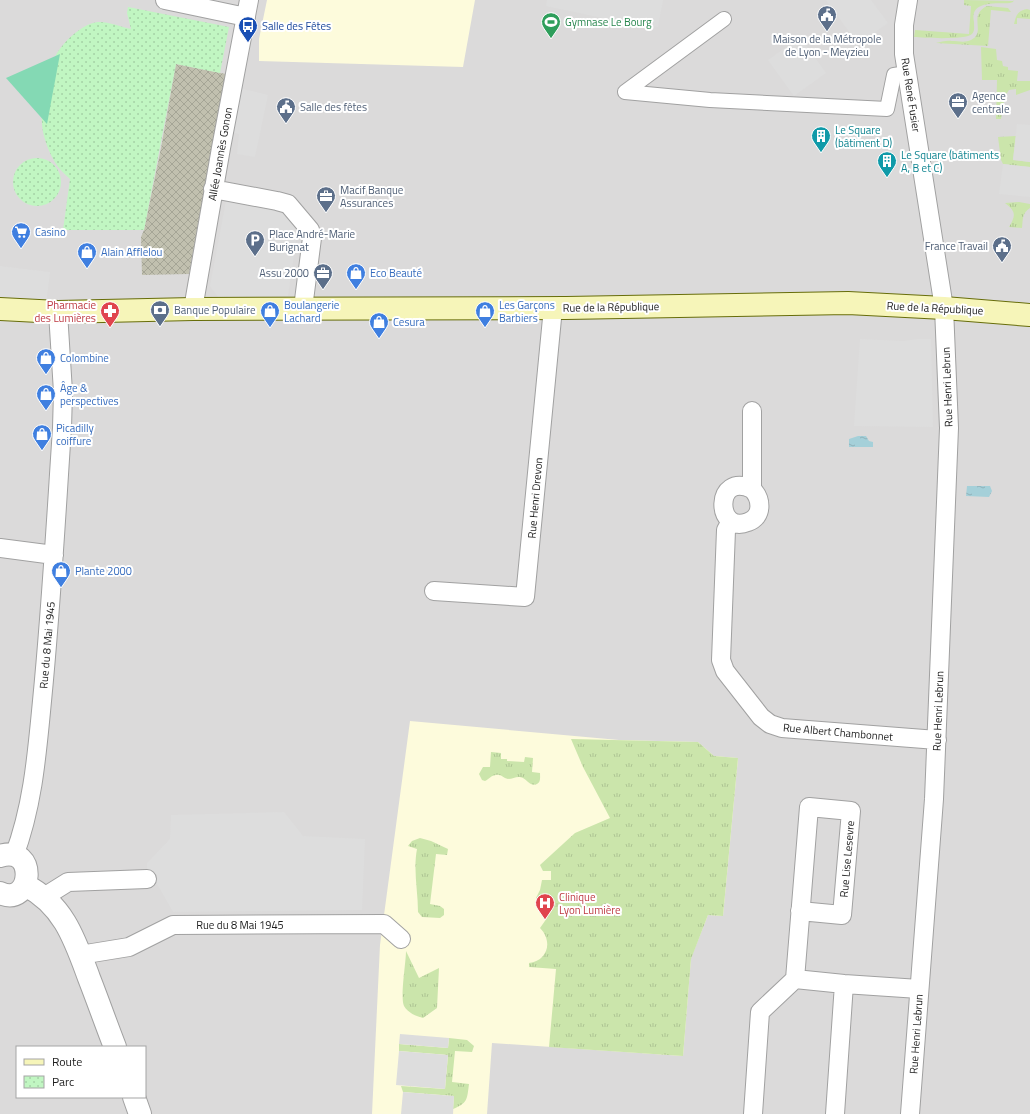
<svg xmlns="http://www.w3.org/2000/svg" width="1030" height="1114" font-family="'Titillium Web',sans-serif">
  <defs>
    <pattern id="construction-cross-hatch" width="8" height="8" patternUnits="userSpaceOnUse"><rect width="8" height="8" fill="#c1c0af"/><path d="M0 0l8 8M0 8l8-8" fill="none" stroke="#a5a596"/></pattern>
    <pattern id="grass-tufts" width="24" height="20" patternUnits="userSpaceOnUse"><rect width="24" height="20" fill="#cbe5ab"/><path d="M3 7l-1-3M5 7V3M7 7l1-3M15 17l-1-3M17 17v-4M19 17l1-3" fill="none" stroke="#aec493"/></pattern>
    <pattern id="park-dots" width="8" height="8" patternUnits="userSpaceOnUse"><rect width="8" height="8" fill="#c1f6c2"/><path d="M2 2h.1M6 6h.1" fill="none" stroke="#a5d2a6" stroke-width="1.8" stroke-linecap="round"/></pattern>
    <pattern id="water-ripples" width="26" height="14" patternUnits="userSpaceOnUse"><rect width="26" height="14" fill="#a5d0d9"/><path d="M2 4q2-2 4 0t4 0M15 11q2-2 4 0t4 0" fill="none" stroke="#8eb2ba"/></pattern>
  </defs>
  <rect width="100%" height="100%" fill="#ede9e3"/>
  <path fill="#dbdada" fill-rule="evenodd" d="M0 0H1030V1114H0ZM17 1047H145V1097H17Z"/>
  <path fill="#fdfbdc" d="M267 0H475L463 67 259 61V39Z
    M410 721 619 740 698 742 714 756 738 758 723 916 708 915 691 958 683 1056 492 1043 487 1114H372L380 945Z"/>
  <path fill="url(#construction-cross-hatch)" d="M176 64 226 74 189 274 142 275 141 237 144 230 161 148Z"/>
  <path fill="url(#grass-tufts)" d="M964 0 1013 1 1014 0 1013 2 1010 3C996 4 969 0 974 22 974 27 975 31 972 34 967 40 924 38 914 37L915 30 969 34 971 6 964 5Z
    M987 6 1008 8 1011 12 991 10 988 46 936 43C941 42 946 40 952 41 958 41 965 43 971 40 987 32 967 16 987 6Z
    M1027 9 1030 10V19L1017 18V24H1014C1016 16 1017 11 1027 9Z
    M981 47 996 49 997 60 1002 61 1003 66 1008 67V70L1018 71 1017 81H1030V90L1016 95V89L1009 90 1005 96 1001 119H996L997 80H982Z
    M1016 136 1013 160 1030 162V167L1003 164 1001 160 998 137Z
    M1019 202 1030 204V208C1022 213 1023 219 1022 228L1009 227C1016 216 1016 211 1005 203Z
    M571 739 698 742 714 756 738 758 723 916 708 915 691 959 683 1056 549 1047 556 969 529 967V963C548 961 553 941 540 928L547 918V909L536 898 540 890 542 880H551V871H543L540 865 575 833 610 818 583 767Z
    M491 752 501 753V759H507V761L524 762 525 757 533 758 532 772 540 773C540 777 541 782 537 784 531 787 528 781 523 778 517 775 514 779 508 779 503 778 501 774 496 775 492 775 489 779 485 781L482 780 479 774 483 767H490Z
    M420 838 431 841 448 849 447 855 436 854 430 904 440 906 444 909V915L440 918 422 917 418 912C418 891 413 870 417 849L408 846 412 841Z
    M406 951 419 978 439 968 437 1008 423 1018C416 1016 408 1013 404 1006 400 998 406 962 406 951Z
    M449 1038 467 1040 474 1046 472 1052 455 1051 452 1082 469 1084C467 1099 468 1103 453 1109L454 1096 403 1092 401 1086 445 1089 448 1055 399 1051V1044L448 1048Z"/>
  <path fill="url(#park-dots)" d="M128 7 229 27 220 73 176 64 144 230H63L70 179C66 175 62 172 59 168 51 158 42 136 42 123 41 103 47 73 56 55 63 42 83 23 98 22 106 21 122 27 131 29L127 13Z
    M13 182a24 24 0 1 1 48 0a24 24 0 1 1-48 0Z"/>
  <path fill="#84d9b4" d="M60 54 47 124 6 78Z"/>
  <path fill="#ddd" d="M547 0H663L658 27 621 20 617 21 546 6Z
    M826 0H871L888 23 858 44Z
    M800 37 826 73 794 96 768 60Z
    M239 88 268 95 255 157 237 154 239 134 231 132Z
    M1017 124 1030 125V162L1013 160Z
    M1003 164 1030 167V197L999 194Z
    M233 200 276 209 287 213 298 228 288 296 218 297 210 286 226 201Z
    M0 266 50 272 46 305 0 299Z
    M860 339 904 341 918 339H931L933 427 854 426Z
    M284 812 303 836 365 839 362 910 173 912 157 884 147 885V863L170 839 171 815Z
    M400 1034 449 1038 448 1048 399 1044Z
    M399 1051 448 1055 445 1089 396 1085Z
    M403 1092 454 1096 453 1114H401Z"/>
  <path fill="url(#water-ripples)" d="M858 436H866L869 441 873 442V447H849V439Z
    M967 486H990L992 491 989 497 966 496Z"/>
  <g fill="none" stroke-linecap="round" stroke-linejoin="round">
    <defs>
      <path id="pedestrian" d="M625 92 710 100 887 109 894 75 907 73
        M625 92 724 19"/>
      <path id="minor" d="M165 0 246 17
        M908 0 904 25V54L944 308 949 428 934 799 910 1114
        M213 189 277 201 288 204 310 230 312 238 303 308
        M193 309 221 148 249 0
        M752 411V489C762 499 763 517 748 522 715 535 714 471 752 489
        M731 521 726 530 721 660 725 671 761 717 770 724 782 728 937 740
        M0 548 54 555
        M434 591 525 597 553 308
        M14 856C33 806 37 753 42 701 51 610 56 519 62 428L63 392 58 312
        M44 897 68 882 147 879
        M800 911 842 915 851 811 809 807 795 979 844 984 919 989
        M80 955 129 947 173 925 384 924 401 939
        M753 1114 760 1012 795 979
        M835 1114 844 984"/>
      <path id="tertiary" d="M0 856C38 844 33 908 0 893
        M25 885C64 905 75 940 89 978 98 1001 106 1024 115 1047
        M134 1097 140 1114"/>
      <path id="secondary" d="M0 309 58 312 193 309 566 308 848 303 944 308 1030 315"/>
    </defs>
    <use href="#pedestrian" stroke="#a1a1a1" stroke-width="16"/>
    <use href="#minor" stroke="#a1a1a1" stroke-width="20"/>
    <use href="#tertiary" stroke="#a1a1a1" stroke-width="24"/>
    <use href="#secondary" stroke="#676d0a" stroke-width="24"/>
    <use href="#pedestrian" stroke="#fff" stroke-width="14"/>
    <use href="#minor" stroke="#fff" stroke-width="18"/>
    <use href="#tertiary" stroke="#fff" stroke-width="22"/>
    <use href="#secondary" stroke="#f6f5b9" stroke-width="22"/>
  </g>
  <defs>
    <symbol id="civic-pin" viewBox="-11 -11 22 30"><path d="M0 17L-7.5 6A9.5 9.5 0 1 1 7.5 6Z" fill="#5c6f8a" stroke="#fff"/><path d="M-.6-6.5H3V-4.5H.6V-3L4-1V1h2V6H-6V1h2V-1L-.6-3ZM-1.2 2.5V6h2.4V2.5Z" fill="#fff"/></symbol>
    <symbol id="stadium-pin" viewBox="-11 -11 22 30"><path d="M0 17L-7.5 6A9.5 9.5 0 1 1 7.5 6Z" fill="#2e9e5b" stroke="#fff"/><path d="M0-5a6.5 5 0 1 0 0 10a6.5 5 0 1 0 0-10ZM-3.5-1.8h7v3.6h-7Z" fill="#fff"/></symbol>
    <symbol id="bus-pin" viewBox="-11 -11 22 30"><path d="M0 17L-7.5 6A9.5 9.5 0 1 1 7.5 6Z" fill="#1a4fb4" stroke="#fff"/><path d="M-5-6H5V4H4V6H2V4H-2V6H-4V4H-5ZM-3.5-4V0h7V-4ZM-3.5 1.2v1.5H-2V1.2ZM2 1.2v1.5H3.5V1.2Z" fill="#fff"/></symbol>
    <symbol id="office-pin" viewBox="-11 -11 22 30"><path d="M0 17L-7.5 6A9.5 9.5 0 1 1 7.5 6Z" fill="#5c6f8a" stroke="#fff"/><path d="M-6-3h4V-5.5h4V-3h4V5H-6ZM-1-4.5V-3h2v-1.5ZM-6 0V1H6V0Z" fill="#fff"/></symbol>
    <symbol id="building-pin" viewBox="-11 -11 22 30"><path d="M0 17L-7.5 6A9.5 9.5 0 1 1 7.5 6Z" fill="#0f9aa8" stroke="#fff"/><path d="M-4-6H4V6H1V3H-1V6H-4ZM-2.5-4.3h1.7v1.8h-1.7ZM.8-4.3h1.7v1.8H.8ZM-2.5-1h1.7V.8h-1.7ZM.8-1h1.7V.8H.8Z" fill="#fff"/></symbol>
    <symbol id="supermarket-pin" viewBox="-11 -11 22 30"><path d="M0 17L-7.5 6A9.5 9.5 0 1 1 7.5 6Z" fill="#3f7fe0" stroke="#fff"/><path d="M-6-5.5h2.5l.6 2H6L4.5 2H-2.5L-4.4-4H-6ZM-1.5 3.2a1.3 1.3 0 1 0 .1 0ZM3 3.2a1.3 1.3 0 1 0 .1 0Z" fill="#fff"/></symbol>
    <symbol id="parking-pin" viewBox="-11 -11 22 30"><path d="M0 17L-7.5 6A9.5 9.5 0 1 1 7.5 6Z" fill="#5c6f8a" stroke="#fff"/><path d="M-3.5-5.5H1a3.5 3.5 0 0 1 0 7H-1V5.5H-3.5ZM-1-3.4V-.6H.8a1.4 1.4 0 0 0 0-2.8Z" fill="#fff"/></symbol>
    <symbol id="shop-pin" viewBox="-11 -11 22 30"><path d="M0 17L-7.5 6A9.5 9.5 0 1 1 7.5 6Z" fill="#3f7fe0" stroke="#fff"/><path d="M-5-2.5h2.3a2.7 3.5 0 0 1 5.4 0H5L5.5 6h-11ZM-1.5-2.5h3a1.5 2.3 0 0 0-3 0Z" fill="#fff"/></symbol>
    <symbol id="bank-pin" viewBox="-11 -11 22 30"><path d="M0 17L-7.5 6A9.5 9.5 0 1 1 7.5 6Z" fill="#5c6f8a" stroke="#fff"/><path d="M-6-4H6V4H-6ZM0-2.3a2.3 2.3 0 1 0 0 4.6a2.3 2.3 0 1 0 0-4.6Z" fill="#fff"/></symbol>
    <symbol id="pharmacy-pin" viewBox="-11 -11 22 30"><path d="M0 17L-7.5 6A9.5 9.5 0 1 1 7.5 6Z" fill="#e0444e" stroke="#fff"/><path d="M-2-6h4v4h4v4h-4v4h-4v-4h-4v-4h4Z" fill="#fff"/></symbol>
    <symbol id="hospital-pin" viewBox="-11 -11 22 30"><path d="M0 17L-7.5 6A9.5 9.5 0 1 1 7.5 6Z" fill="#e0444e" stroke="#fff"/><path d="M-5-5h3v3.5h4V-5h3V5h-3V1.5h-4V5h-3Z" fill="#fff"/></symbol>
  </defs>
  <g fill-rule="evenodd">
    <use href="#civic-pin" x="816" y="4" width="22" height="30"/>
    <use href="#stadium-pin" x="540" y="11" width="22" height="30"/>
    <use href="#bus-pin" x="237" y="15" width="22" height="30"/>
    <use href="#office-pin" x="947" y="91" width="22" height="30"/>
    <use href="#civic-pin" x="275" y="96" width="22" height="30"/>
    <use href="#building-pin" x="810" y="125" width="22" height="30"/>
    <use href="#building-pin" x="876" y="150" width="22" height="30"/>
    <use href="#office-pin" x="315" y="185" width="22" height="30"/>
    <use href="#supermarket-pin" x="10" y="221" width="22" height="30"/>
    <use href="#parking-pin" x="244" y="229" width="22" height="30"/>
    <use href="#civic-pin" x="991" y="235" width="22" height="30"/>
    <use href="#shop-pin" x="76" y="241" width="22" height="30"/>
    <use href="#office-pin" x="312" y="262" width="22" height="30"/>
    <use href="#shop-pin" x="345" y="262" width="22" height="30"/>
    <use href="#bank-pin" x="149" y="299" width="22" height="30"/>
    <use href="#pharmacy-pin" x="99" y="300" width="22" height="30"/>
    <use href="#shop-pin" x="259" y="300" width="22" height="30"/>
    <use href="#shop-pin" x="474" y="300" width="22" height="30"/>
    <use href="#shop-pin" x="368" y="311" width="22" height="30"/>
    <use href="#shop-pin" x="35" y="347" width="22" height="30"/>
    <use href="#shop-pin" x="35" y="383" width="22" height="30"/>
    <use href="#shop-pin" x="31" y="423" width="22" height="30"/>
    <use href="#shop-pin" x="50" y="560" width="22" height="30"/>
    <use href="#hospital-pin" x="534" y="892" width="22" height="30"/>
  </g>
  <g text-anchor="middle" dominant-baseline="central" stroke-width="4" stroke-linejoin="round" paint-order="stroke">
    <g font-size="11" fill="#27864d" stroke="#fff" text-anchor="start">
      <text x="565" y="22">Gymnase Le Bourg</text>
    </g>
    <g font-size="11" fill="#164399" stroke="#fff" text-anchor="start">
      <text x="262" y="26">Salle des Fêtes</text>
    </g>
    <g font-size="11" fill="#4e5e75" stroke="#fff" text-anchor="start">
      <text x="827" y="39" text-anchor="middle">Maison de la Métropole<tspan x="827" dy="13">de Lyon - Meyzieu</tspan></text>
      <text x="972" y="96">Agence<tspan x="972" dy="13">centrale</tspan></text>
      <text x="300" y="107">Salle des fêtes</text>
      <text x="340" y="190">Macif Banque<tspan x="340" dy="13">Assurances</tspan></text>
      <text x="269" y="234">Place André-Marie<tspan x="269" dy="13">Burignat</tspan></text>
      <text x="988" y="246" text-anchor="end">France Travail</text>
      <text x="309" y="273" text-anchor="end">Assu 2000</text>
      <text x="174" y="310">Banque Populaire</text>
    </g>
    <g font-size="11" fill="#1d1d1d" stroke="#fff">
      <text transform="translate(911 95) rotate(81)">Rue René Fusier</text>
      <text transform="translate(220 154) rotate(-80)">Allée Joannès Gonon</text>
      <text transform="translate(611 307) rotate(-1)">Rue de la République</text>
      <text transform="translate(935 308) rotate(3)">Rue de la République</text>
      <text transform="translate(947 387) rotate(-92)">Rue Henri Lebrun</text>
      <text transform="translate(535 498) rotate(-85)">Rue Henri Drevon</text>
      <text transform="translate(47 645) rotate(-85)">Rue du 8 Mai 1945</text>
      <text transform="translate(938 711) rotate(-88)">Rue Henri Lebrun</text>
      <text transform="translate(838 732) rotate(5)">Rue Albert Chambonnet</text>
      <text transform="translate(847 859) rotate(-85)">Rue Lise Lesevre</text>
      <text x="240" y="925">Rue du 8 Mai 1945</text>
      <text transform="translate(916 1034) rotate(-86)">Rue Henri Lebrun</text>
    </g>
    <g font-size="11" fill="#0d838f" stroke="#fff" text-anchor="start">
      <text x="835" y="130">Le Square<tspan x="835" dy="13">(bâtiment D)</tspan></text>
      <text x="901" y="155">Le Square (bâtiments<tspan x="901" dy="13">A, B et C)</tspan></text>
    </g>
    <g font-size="11" fill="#366cbe" stroke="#fff" text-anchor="start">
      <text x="35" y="232">Casino</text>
      <text x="101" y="252">Alain Afflelou</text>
      <text x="370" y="273">Eco Beauté</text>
      <text x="284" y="305">Boulangerie<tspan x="284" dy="13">Lachard</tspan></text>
      <text x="499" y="305">Les Garçons<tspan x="499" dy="13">Barbiers</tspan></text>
      <text x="393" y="322">Cesura</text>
      <text x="60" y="358">Colombine</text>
      <text x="60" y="388">Âge &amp;<tspan x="60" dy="13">perspectives</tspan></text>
      <text x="56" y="428">Picadilly<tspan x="56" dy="13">coiffure</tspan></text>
      <text x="75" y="571">Plante 2000</text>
    </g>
    <g font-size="11" fill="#be3a42" stroke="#fff" text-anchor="end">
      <text x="96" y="305">Pharmacie<tspan x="96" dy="13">des Lumières</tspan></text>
      <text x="559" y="897" text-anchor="start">Clinique<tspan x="559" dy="13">Lyon Lumière</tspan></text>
    </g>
  </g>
  <rect x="16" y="1046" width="130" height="52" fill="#ffffff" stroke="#a5a5a5"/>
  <rect x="24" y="1059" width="20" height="6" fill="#f6f5b9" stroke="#a5a5a5"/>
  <text x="52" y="1066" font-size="12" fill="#1d1d1d">Route</text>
  <rect x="24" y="1076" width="20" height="12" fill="url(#park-dots)" stroke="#a5a5a5"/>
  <text x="52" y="1086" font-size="12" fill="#1d1d1d">Parc</text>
</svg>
